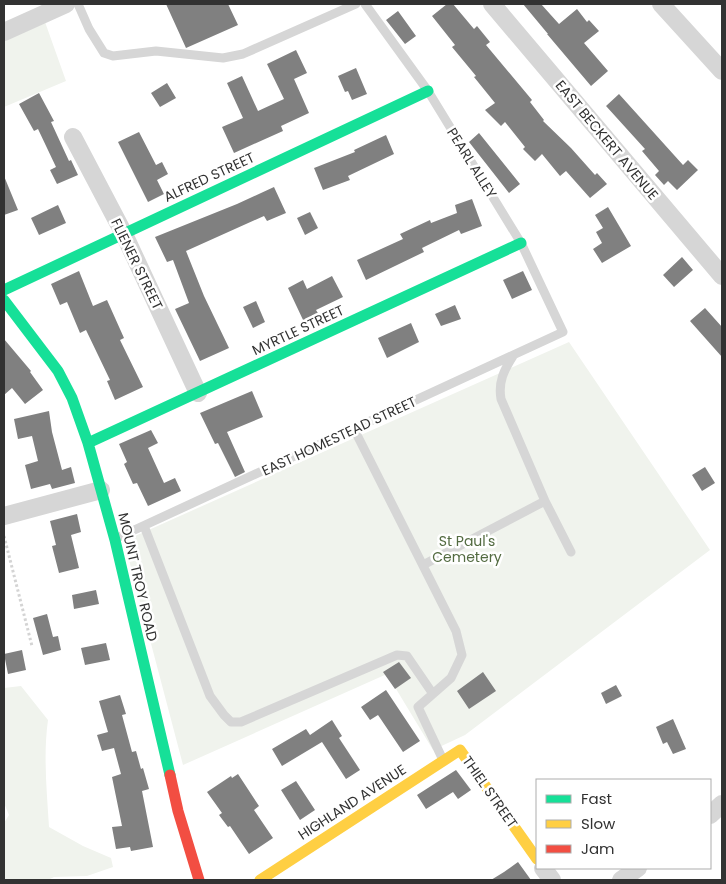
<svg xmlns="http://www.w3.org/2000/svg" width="726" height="884" font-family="Poppins,sans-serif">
  <rect width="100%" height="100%" fill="#fff"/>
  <path fill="#f0f3ed" d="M45 22 66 81 4 107V41Z
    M569 342 710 550 465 735 433 750 387 674 183 765 124 541Z
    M21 686 48 720C43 756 47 792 49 827L83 846 111 858 113 867 87 876 54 877 48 880H4V823L9 815 4 803V688Z"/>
  <path fill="#808080" d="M166 4H228L238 25 186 48Z
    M447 4H453L474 29 477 26 490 42 486 45 532 100 530 102 544 120 543 121 571 148 595 175 597 173 607 184 590 198 566 171 560 176 542 154 535 161 523 149 525 147 505 122 501 126 485 110 495 103 474 77 476 76 452 47 455 45 432 16Z
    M523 4H541L559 24 577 9 587 22 589 20 599 31 584 43 608 71 591 86 547 34H548Z
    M398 11 416 36 405 44 386 20Z
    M296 50 307 73 294 79 309 113 281 126 283 131 234 153 222 127 243 118 227 83 242 76 258 111 284 99 267 64Z
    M356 68 367 94 352 100 348 91 345 92 338 76Z
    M167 83 176 98 160 107 151 93Z
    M39 93 54 121 51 122 69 161 71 160 78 175 57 184 50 170 56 167 38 129 34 131 19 104Z
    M619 94 683 165 688 160 698 170 677 190 668 181 664 185 655 175 659 171 642 151 645 149 606 106Z
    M139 132 156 165 162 162 168 174 157 180 164 194 148 202 118 142Z
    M479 133 520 184 509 193 469 142Z
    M386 135 394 154 348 176 350 180 323 190 314 168 355 152 354 150Z
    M4 176 18 210 4 215Z
    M274 187 286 213 267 221 264 216 186 251 204 296 229 348 200 361 175 309 189 303 173 260 167 262 155 237 237 204Z
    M472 199 482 226 461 234 459 230 422 248 424 252 366 280 357 260 403 239 400 234 430 220 431 223 457 213 455 205Z
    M58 205 66 223 39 235 31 218Z
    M608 207 631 246 602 263 593 249 602 243 596 232 603 228 595 215Z
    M310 212 318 228 305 235 297 218Z
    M682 257 693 270 674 287 663 275Z
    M79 271 93 306 107 300 124 338 120 340 143 387 115 400 107 381 110 380 86 330 80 333 67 302 60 305 51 284Z
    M523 271 532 290 512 299 503 280Z
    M332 276 343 297 316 310 319 315 304 322 288 288 303 280 307 289Z
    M256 301 265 322 253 328 243 307Z
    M455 305 461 319 441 326 435 314Z
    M705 308 722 327V357L690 321Z
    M411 323 419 342 387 358 378 338Z
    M4 339 31 371 30 372 43 390 25 404 12 388 4 395Z
    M252 391 263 417 227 432 245 472 235 477 218 443 215 444 200 413Z
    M49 411 52 432 62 470 71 467 75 483 52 489 50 484 31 489 25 465 38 461 32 436 18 439 14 419Z
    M151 430 158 443 148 448 164 483 175 478 181 491 148 506 137 483 133 484 124 464 127 462 119 444Z
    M705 467 715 483 702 491 692 475Z
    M77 514 81 532 71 535 79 568 59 573 52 546 56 545 50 521Z
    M96 590 99 604 74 609 72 595Z
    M47 614 53 637 58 636 61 650 43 655 33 618Z
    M106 643 110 660 85 665 81 648Z
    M22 650 26 670 8 674 4 654Z
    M399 662 411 678 395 689 383 672Z
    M483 672 496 691 469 709 457 691Z
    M616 685 622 696 606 704 601 693Z
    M386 690 420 741 403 752 378 715 370 720 361 707Z
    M120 695 126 714 122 715 132 752 136 751 141 769 143 768 149 789 142 791 153 847 131 851 130 847 116 849 112 827 122 826 112 777 121 774 114 748 102 751 97 735 108 732 99 701Z
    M673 719 686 749 673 754 667 742 663 744 656 727Z
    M332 720 342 736 339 738 360 770 346 779 322 742 282 766 272 749 306 729 310 735Z
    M456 770 471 790 458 799 453 792 426 809 417 795Z
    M238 774 259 806 254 810 273 838 249 854 230 826 228 827 219 815 222 813 207 792 231 776 232 778Z
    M296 781 315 810 300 820 281 790Z
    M518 862 531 880H491L504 872Z"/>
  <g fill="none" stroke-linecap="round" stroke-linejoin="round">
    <path stroke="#d4d4d4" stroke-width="3" stroke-dasharray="2.5 2.5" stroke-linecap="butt" d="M4 536 32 646"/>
    <path stroke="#d6d6d6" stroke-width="9" d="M78 4 89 29 104 53 113 56 156 51 223 58 243 54 356 4
      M513 356C504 370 498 382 501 399L545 501 571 552
      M354 429 456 631 462 655 451 678 418 707 443 760
      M144 526 210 696 224 715 231 722H241L397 655 407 656 433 694
      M117 538 563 332 521 243 428 91 365 4
      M423 565 545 501"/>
    <path stroke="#d6d6d6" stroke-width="18" d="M492 4 722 276
      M661 4 722 71
      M4 32 66 4
      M73 137 124 234 198 393
      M4 516 101 490
      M710 815 722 804
      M543 868 552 880
      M621 880 638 868"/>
    <path stroke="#16e098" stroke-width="11" d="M4 290 428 91
      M4 300 58 371 72 398 88 443 115 540 170 775
      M88 443 521 243"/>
    <path stroke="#ffcf43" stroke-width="11" d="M260 880 460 750 537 859"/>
    <path stroke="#f24e42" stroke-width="11" d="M170 775 178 811 199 880"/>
  </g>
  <g text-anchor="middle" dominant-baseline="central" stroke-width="5" stroke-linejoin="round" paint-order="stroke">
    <g font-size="14" fill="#323232" stroke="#fff">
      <text transform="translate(607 140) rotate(50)">EAST BECKERT AVENUE</text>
      <text transform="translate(472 163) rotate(58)">PEARL ALLEY</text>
      <text transform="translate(209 177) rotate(-25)">ALFRED STREET</text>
      <text transform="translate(137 264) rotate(64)">FLIENER STREET</text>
      <text transform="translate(298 330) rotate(-25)">MYRTLE STREET</text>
      <text transform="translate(339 436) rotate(-25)">EAST HOMESTEAD STREET</text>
      <text transform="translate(138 577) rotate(77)">MOUNT TROY ROAD</text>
      <text transform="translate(490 792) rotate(55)">THIEL STREET</text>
      <text transform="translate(352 802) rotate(-33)">HIGHLAND AVENUE</text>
    </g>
    <g font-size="14" fill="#536b41" stroke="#fff">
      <text x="467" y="541">St Paul's<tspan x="467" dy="16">Cemetery</tspan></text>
    </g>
  </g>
  <rect width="726" height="884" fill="none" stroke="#323232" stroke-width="10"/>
  <rect x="536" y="779" width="175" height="90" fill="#ffffff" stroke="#adadad"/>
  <rect x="546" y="795" width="25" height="8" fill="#16e098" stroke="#adadad"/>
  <text x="581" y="804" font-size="15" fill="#323232">Fast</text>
  <rect x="546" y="820" width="25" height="8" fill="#ffcf43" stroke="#adadad"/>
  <text x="581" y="829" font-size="15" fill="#323232">Slow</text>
  <rect x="546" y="845" width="25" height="8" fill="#f24e42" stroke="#adadad"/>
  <text x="581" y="854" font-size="15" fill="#323232">Jam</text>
</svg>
